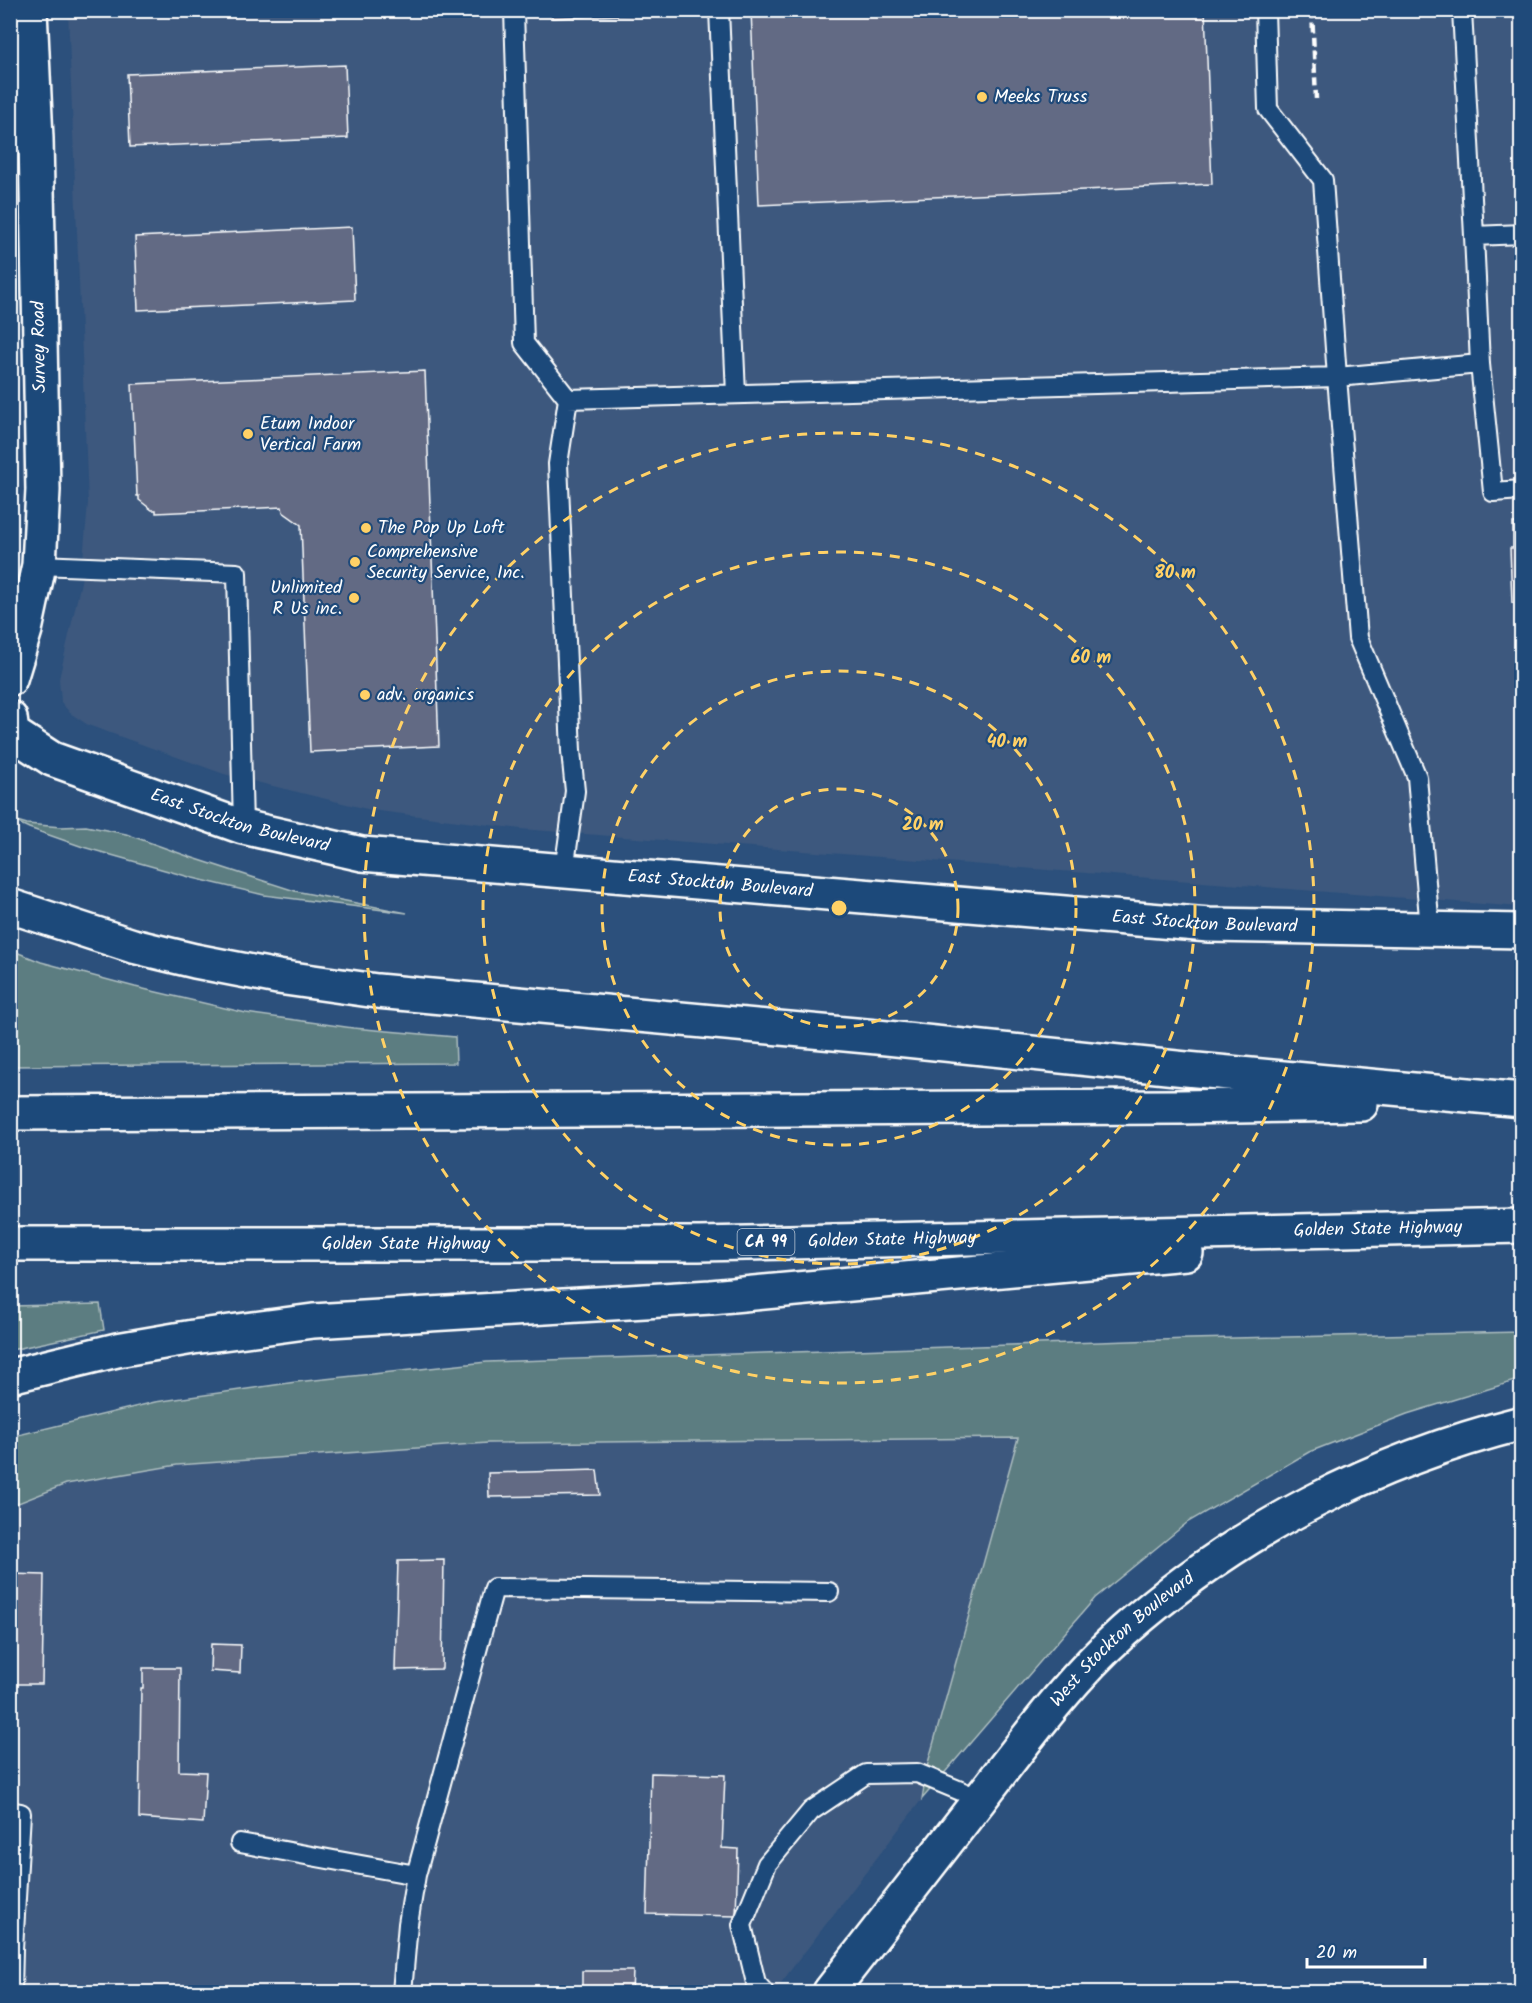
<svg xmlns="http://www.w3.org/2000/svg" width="1532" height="2003" font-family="Kalam,sans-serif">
  <rect width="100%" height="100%" fill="#2c507c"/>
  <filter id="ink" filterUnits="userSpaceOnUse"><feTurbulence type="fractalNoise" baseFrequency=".0167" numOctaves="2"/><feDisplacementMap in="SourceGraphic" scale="12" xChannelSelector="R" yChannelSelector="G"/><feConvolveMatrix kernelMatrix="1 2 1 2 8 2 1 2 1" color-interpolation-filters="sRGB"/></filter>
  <g filter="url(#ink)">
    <path fill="#3c587e" d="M68 11H1521V907L521 829 371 810 224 774 88 725 70 713 61 702 59 679 81 582 88 503Z
      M1018 1437 928 1763 922 1799 774 1992H11V1506L66 1484 177 1465 488 1443Z"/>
    <path fill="#5c7d81" stroke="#aebec0" stroke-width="1.5" d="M10 819 27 824 61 827 86 826 126 834 190 857 295 891 407 913 264 895 193 878 83 847 29 828Z
      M11 950 41 962 135 987 246 1013 353 1028 455 1037 456 1063 11 1066Z
      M100 1304 104 1330 11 1350V1306Z
      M1521 1332V1379L1407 1414 1309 1452 1188 1522 1095 1598 922 1799 928 1763 1018 1438 488 1443 177 1465 66 1484 11 1506 10 1437 155 1402 296 1382 487 1362 1190 1339Z"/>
    <path fill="#626a84" stroke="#fff" stroke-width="1.5" d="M551 10H669L670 13 552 18Z
      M751 10H1205L1212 184 759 205Z
      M345 65 348 138 130 147 127 74Z
      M352 227 355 300 138 310 135 237Z
      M1517 284H1522V384Z
      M425 371 439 746 310 752 301 525 283 512 282 507 156 513V510H152L139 500V496H137L132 384Z
      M1513 523H1522V602L1512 603 1510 548H1513Z
      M597 1470 600 1495 489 1497 488 1473Z
      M444 1560 442 1669 395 1670 398 1561Z
      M10 1574 44 1575 42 1684H10Z
      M211 1644 241 1645 240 1673 210 1671Z
      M143 1668H180L179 1771 206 1772 203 1823 139 1818 141 1688H143Z
      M651 1773 725 1775 722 1848 738 1849 736 1916 647 1914Z
      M582 1971H633L632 1992H582Z"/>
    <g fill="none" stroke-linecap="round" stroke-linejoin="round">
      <defs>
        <path id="service" d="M514 10 524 343 568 399
          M719 10 736 394
          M1265 10 1268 109 1323 180 1337 377 1480 364 1474 236 1522 234
          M1462 10 1474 236
          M10 142 36 139
          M1480 364 1493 492 1522 490
          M39 565 237 573 243 827
          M564 871 575 791 571 751 558 464 568 399 1337 377 1358 638 1417 777 1430 929
          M10 1811 21 1813 13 1949 12 1992
          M240 1843 416 1875
          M402 1992 408 1924 416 1875 494 1588 829 1592
          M764 1992 756 1983 742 1925 767 1864 811 1811 866 1774 917 1773 980 1799"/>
        <g id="minor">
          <path d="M10 679 25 630 39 565 43 490 36 139 30 10"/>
          <path id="s1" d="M10 718 12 733 52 759 243 827 362 854 1209 925 1522 931"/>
        </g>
        <g id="tertiary">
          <path id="s2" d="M830 1992C880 1928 930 1863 980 1799 1025 1741 1069 1680 1124 1631 1238 1530 1375 1460 1522 1423"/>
        </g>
        <g id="motorway">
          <path d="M10 906 133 946 195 961 278 977 377 991 877 1037 1186 1069 1522 1100"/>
          <path d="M10 1113 1179 1107 1361 1104"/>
          <path id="s3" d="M10 1244H699L1522 1226"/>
          <path d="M10 1376 117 1350 193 1337 313 1321 711 1297 1186 1253"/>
        </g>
      </defs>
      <use href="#service" stroke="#fff" stroke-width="22"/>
      <use href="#minor" stroke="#fff" stroke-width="38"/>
      <use href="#tertiary" stroke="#fff" stroke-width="38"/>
      <use href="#motorway" stroke="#fff" stroke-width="38"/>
      <use href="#service" stroke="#1f4a7a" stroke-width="18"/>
      <use href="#minor" stroke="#1f4a7a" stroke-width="33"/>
      <use href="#tertiary" stroke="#1f4a7a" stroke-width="33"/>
      <use href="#motorway" stroke="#1f4a7a" stroke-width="33"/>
      <path stroke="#fff" stroke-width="4.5" stroke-dasharray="9 4.5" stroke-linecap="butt" d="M1312 10 1316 99"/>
    </g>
  </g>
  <g fill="none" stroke="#ffd166" stroke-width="3" stroke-dasharray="10 8">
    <circle cx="839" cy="908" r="119"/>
    <circle cx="839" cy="908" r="237"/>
    <circle cx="839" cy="908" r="356"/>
    <circle cx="839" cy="908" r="475"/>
  </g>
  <g fill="#ffd166" stroke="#1f4a7a" stroke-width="2">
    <circle cx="982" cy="97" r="6"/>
    <circle cx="248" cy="434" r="6"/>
    <circle cx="366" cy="528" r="6"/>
    <circle cx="355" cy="562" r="6"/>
    <circle cx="354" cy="598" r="6"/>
    <circle cx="365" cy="695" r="6"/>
  </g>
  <g text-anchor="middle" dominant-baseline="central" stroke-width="4.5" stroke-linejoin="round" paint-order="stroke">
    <rect fill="#1f4a7a" stroke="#bcc9d7" stroke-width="1.5" x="737.5" y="1229" width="57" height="26" rx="4.5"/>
    <g font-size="16" font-weight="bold" fill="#fff">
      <text x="766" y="1242">CA 99</text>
    </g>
    <g font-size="18" fill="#fff" stroke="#1f4a7a" text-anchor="start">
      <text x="994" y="97">Meeks Truss</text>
      <text x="260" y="424">Etum Indoor<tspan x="260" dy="21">Vertical Farm</tspan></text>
      <text x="378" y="528">The Pop Up Loft</text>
      <text x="367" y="552">Comprehensive<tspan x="367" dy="21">Security Service, Inc.</tspan></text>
      <text x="342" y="588" text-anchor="end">Unlimited<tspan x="342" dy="21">R Us inc.</tspan></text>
      <text x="377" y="695">adv. organics</text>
    </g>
    <g font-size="18" fill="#fff" stroke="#1f4a7a">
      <text transform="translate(40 347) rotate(-91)">Survey Road</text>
      <text stroke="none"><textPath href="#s1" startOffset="261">East Stockton Boulevard</textPath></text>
      <text stroke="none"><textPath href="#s1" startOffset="747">East Stockton Boulevard</textPath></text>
      <text stroke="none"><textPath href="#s1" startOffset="1233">East Stockton Boulevard</textPath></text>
      <text stroke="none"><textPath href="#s3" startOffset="1368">Golden State Highway</textPath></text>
      <text stroke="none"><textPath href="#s3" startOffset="882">Golden State Highway</textPath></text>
      <text stroke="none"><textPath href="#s3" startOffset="396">Golden State Highway</textPath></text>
      <text stroke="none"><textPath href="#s2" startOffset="459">West Stockton Boulevard</textPath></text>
    </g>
  </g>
  <circle cx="839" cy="908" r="9" fill="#ffd166" stroke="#1f4a7a" stroke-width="3"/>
  <g font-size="18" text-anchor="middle" font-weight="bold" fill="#ffd166" stroke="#1f4a7a" stroke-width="4.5" stroke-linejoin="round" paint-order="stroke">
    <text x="1175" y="578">80 m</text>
    <text x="1091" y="663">60 m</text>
    <text x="1007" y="747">40 m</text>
    <text x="923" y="830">20 m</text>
  </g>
  <rect width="1532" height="2003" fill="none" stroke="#1f4a7a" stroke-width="36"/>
  <rect x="18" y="18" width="1496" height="1967" fill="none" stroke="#fff" stroke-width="2" filter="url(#ink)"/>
  <path d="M1307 1958v9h118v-9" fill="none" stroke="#ffffff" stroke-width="3"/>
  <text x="1316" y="1958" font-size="18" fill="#ffffff" stroke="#1f4a7a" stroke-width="4.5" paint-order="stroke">20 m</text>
</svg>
